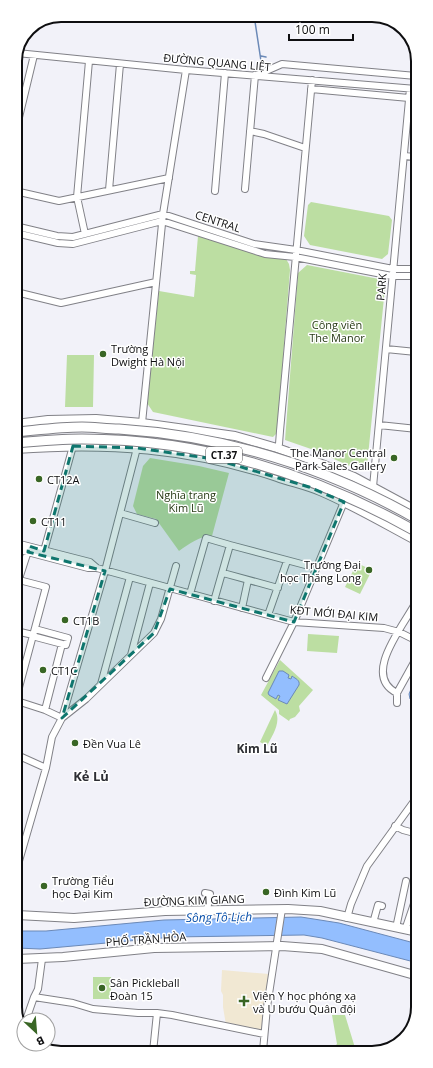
<svg xmlns="http://www.w3.org/2000/svg" width="433" height="1068" font-family="'Open Sans',sans-serif">
  <rect width="100%" height="100%" fill="#f2f2f9"/>
  <path fill="#f1e8d3" d="M222 970 269 974 261 1032 226 1025 223 1007V995L221 991Z"/>
  <path fill="#bcdea2" d="M311 202 389 216 392 220 388 254 382 259 310 245 304 236 308 205Z
    M198 236 266 257 286 259 289 264 290 270 277 433 273 437 153 412 147 403 159 291 194 297 196 275 190 274V271H195Z
    M307 265 379 279 385 288 367 466 359 470 311 449 285 440 298 273Z
    M67 355H94L93 407H65Z
    M150 458 199 466 229 473 212 536C199 536 189 544 179 551L156 519 137 514 133 506 143 466Z
    M357 563 372 570 360 594 345 587Z
    M308 634 339 636 337 653 307 651Z
    M280 660 313 690 299 706 300 711 295 717 290 719 289 721 279 714V710L261 695Z
    M275 710C282 722 272 736 267 746L260 742Z
    M93 977H111V999H93Z
    M332 1015H345L356 1051H330L337 1044Z"/>
  <path fill="#93befe" stroke="#6b89b7" d="M279 671H283L289 675 288 678 291 679 292 676C296 679 300 680 299 685L287 704 278 700 280 696 278 695 276 699 269 695 268 693Z
    M417 686V702L410 699 409 694 411 689Z
    M301 917 339 923 418 944V963L322 938 304 935 173 937 40 949 17 948V931H46L164 920Z"/>
  <g fill="none" stroke-linecap="round" stroke-linejoin="round">
    <path stroke="#6b89b7" stroke-width="1.5" d="M254 15 261 61
      M261 56 266 57"/>
    <defs>
      <path id="minor" d="M17 53 186 70 416 89
        M257 75 282 64 416 76
        M311 89 409 98
        M250 131 264 134 305 148
        M15 134 34 55
        M404 156 416 157
        M245 189 255 75
        M109 190 120 64
        M15 191 59 201 169 178
        M215 191 225 73
        M15 226 57 236 73 237 163 214 254 244 296 250 393 269H416
        M16 233 58 243 73 244 162 221 265 254 295 257 392 276H416
        M85 234 77 197 89 61
        M16 292 61 303 156 282
        M386 349 416 352
        M142 423 163 214 186 70
        M379 425 417 429
        M277 448 279 444 280 431 312 80
        M373 487 410 89
        M120 513 155 523
        M16 543 90 562 97 568
        M16 549 88 568H97L294 622 384 628 399 632 417 641
        M44 551 73 446
        M223 573 278 588
        M16 588 29 548
        M190 594 206 538 230 545
        M417 600C406 623 360 675 397 693L417 657
        M214 601 230 545 309 566
        M242 608 248 580
        M268 615 287 561
        M16 631 33 635
        M32 636 66 645 68 638 35 629
        M131 655 150 583
        M266 678 294 622 344 502
        M101 684 130 577
        M397 693V703
        M17 695 46 587 19 580
        M17 701 45 710 62 718
        M45 710 62 644
        M62 718 105 571 137 448
        M17 755 46 768
        M395 826 403 830 418 834
        M17 868 46 768 52 737 62 718 86 699 154 633 161 619 176 566
        M205 893 210 894 207 910
        M347 918 351 904 367 866 417 797
        M373 923 378 905 382 906
        M396 928 406 881
        M405 930 418 892
        M34 997 73 1003 93 1009 138 1013H157L172 1015 264 1034
        M26 1020 34 997 38 989 42 959
        M23 1029 24 1026
        M263 1051 267 1007 282 909
        M153 1052 157 1013"/>
      <path id="major" d="M16 424 48 420 96 419 142 423 235 436 277 448 314 461 354 477 417 511
        M16 449C107 442 189 448 277 477 291 482 306 485 320 491 353 505 385 524 417 541
        M17 915 74 918 165 911 288 909 320 911 418 932
        M17 959 63 957 154 948 282 946 322 949 418 976"/>
    </defs>
    <use href="#minor" stroke="#818187" stroke-width="8"/>
    <use href="#major" stroke="#818187" stroke-width="10"/>
    <use href="#minor" stroke="#fff" stroke-width="6"/>
    <use href="#major" stroke="#fff" stroke-width="8"/>
    <defs>
      <path id="highway-bridge" d="M16 432C38 430 60 427 82 427 94 427 107 429 119 429 225 436 324 466 417 519
        M16 443C38 441 60 439 82 439 201 439 314 474 417 532"/>
    </defs>
    <use href="#highway-bridge" stroke="#818187" stroke-width="11" stroke-linecap="butt"/>
    <use href="#highway-bridge" stroke="#fff" stroke-width="9"/>
  </g>
  <path fill="#0f766e" fill-opacity="0.2" stroke="#0f766e" stroke-width="3" stroke-dasharray="8 5" stroke-linejoin="round" d="M73 446 137 448 214 459 309 487 344 502 294 622 170 589 154 633 62 718 105 571 28 552 29 546 44 551Z"/>
  <g fill="#396625" stroke="#fff" stroke-width="1.5">
    <circle cx="103" cy="354" r="4"/>
    <circle cx="394" cy="458" r="4"/>
    <circle cx="39" cy="479" r="4"/>
    <circle cx="33" cy="521" r="4"/>
    <circle cx="369" cy="570" r="4"/>
    <circle cx="65" cy="620" r="4"/>
    <circle cx="43" cy="670" r="4"/>
    <circle cx="75" cy="743" r="4"/>
    <circle cx="44" cy="886" r="4"/>
    <circle cx="266" cy="892" r="4"/>
    <circle cx="102" cy="988" r="4"/>
    <path d="M242 995h4v4h4v4h-4v4h-4v-4h-4v-4h4z"/>
  </g>
  <g text-anchor="middle" dominant-baseline="central" stroke-width="3" stroke-linejoin="round" paint-order="stroke">
    <rect fill="#fff" stroke="#565658" stroke-width="1" x="206" y="447" width="36" height="16" rx="3"/>
    <g font-size="10" font-weight="bold" fill="#0e0e10">
      <text x="224" y="455">CT.37</text>
    </g>
    <g font-size="11" fill="#0e0e10" stroke="#fff">
      <text transform="translate(217 62) rotate(5)">ĐƯỜNG QUANG LIỆT</text>
      <text transform="translate(218 221) rotate(18)">CENTRAL</text>
      <text transform="translate(381 287) rotate(-85)">PARK</text>
      <text transform="translate(334 613) rotate(5)">KĐT MỚI ĐẠI KIM</text>
      <text transform="translate(194 900) rotate(-2)">ĐƯỜNG KIM GIANG</text>
      <text transform="translate(146 939) rotate(-4)">PHỐ TRẦN HÒA</text>
    </g>
    <g font-size="11" fill="#273a15" stroke="#fff">
      <text x="337" y="324">Công viên<tspan x="337" dy="13">The Manor</tspan></text>
      <text x="186" y="494">Nghĩa trang<tspan x="186" dy="13">Kim Lũ</tspan></text>
    </g>
    <g font-size="11" fill="#0e0e10" stroke="#fff" text-anchor="start">
      <text x="111" y="348">Trường<tspan x="111" dy="13">Dwight Hà Nội</tspan></text>
      <text x="386" y="452" text-anchor="end">The Manor Central<tspan x="386" dy="13">Park Sales Gallery</tspan></text>
      <text x="47" y="479">CT12A</text>
      <text x="41" y="521">CT11</text>
      <text x="361" y="564" text-anchor="end">Trường Đại<tspan x="361" dy="13">học Thăng Long</tspan></text>
      <text x="73" y="620">CT1B</text>
      <text x="51" y="670">CT1C</text>
      <text x="83" y="743">Đền Vua Lê</text>
      <text x="52" y="880">Trường Tiểu<tspan x="52" dy="13">học Đại Kim</tspan></text>
      <text x="274" y="892">Đình Kim Lũ</text>
      <text x="110" y="982">Sân Pickleball<tspan x="110" dy="13">Đoàn 15</tspan></text>
      <text x="253" y="995">Viện Y học phóng xạ<tspan x="253" dy="13">và U bướu Quân đội</tspan></text>
    </g>
    <g font-size="12" font-weight="bold" fill="#2d2e33" stroke="#fff">
      <text x="257" y="748">Kim Lũ</text>
    </g>
    <g font-size="12" font-style="italic" fill="#074ea9" stroke="#fff">
      <text transform="translate(219 917) rotate(-1)">Sông Tô Lịch</text>
    </g>
    <g font-size="13" font-weight="bold" fill="#2d2e33" stroke="#fff">
      <text x="91" y="776">Kẻ Lủ</text>
    </g>
  </g>
  <path d="M0 0H433V1068H0ZM61 22H372A39 39 0 0 1 411 61V1007A39 39 0 0 1 372 1046H61A39 39 0 0 1 22 1007V61A39 39 0 0 1 61 22Z" fill="#fff" fill-rule="evenodd"/>
  <path fill="none" stroke="#0e0e10" stroke-width="2" d="M61 22H372A39 39 0 0 1 411 61V1007A39 39 0 0 1 372 1046H61A39 39 0 0 1 22 1007V61A39 39 0 0 1 61 22Z"/>
  <g transform="translate(36 1032) rotate(154)"><circle r="19" fill="#ffffff" stroke="#9f9f9f"/>
  <path d="M0-3L7 15L0 10L-7 15Z" fill="#396625"/>
  <text y="-6" font-size="11" font-weight="bold" text-anchor="middle" fill="#0e0e10">B</text>
  </g>
  <path d="M289 34v6h64v-6" fill="none" stroke="#0e0e10" stroke-width="2"/>
  <text x="295" y="34" font-size="12" fill="#0e0e10" stroke="#ffffff" stroke-width="3" paint-order="stroke">100 m</text>
</svg>
